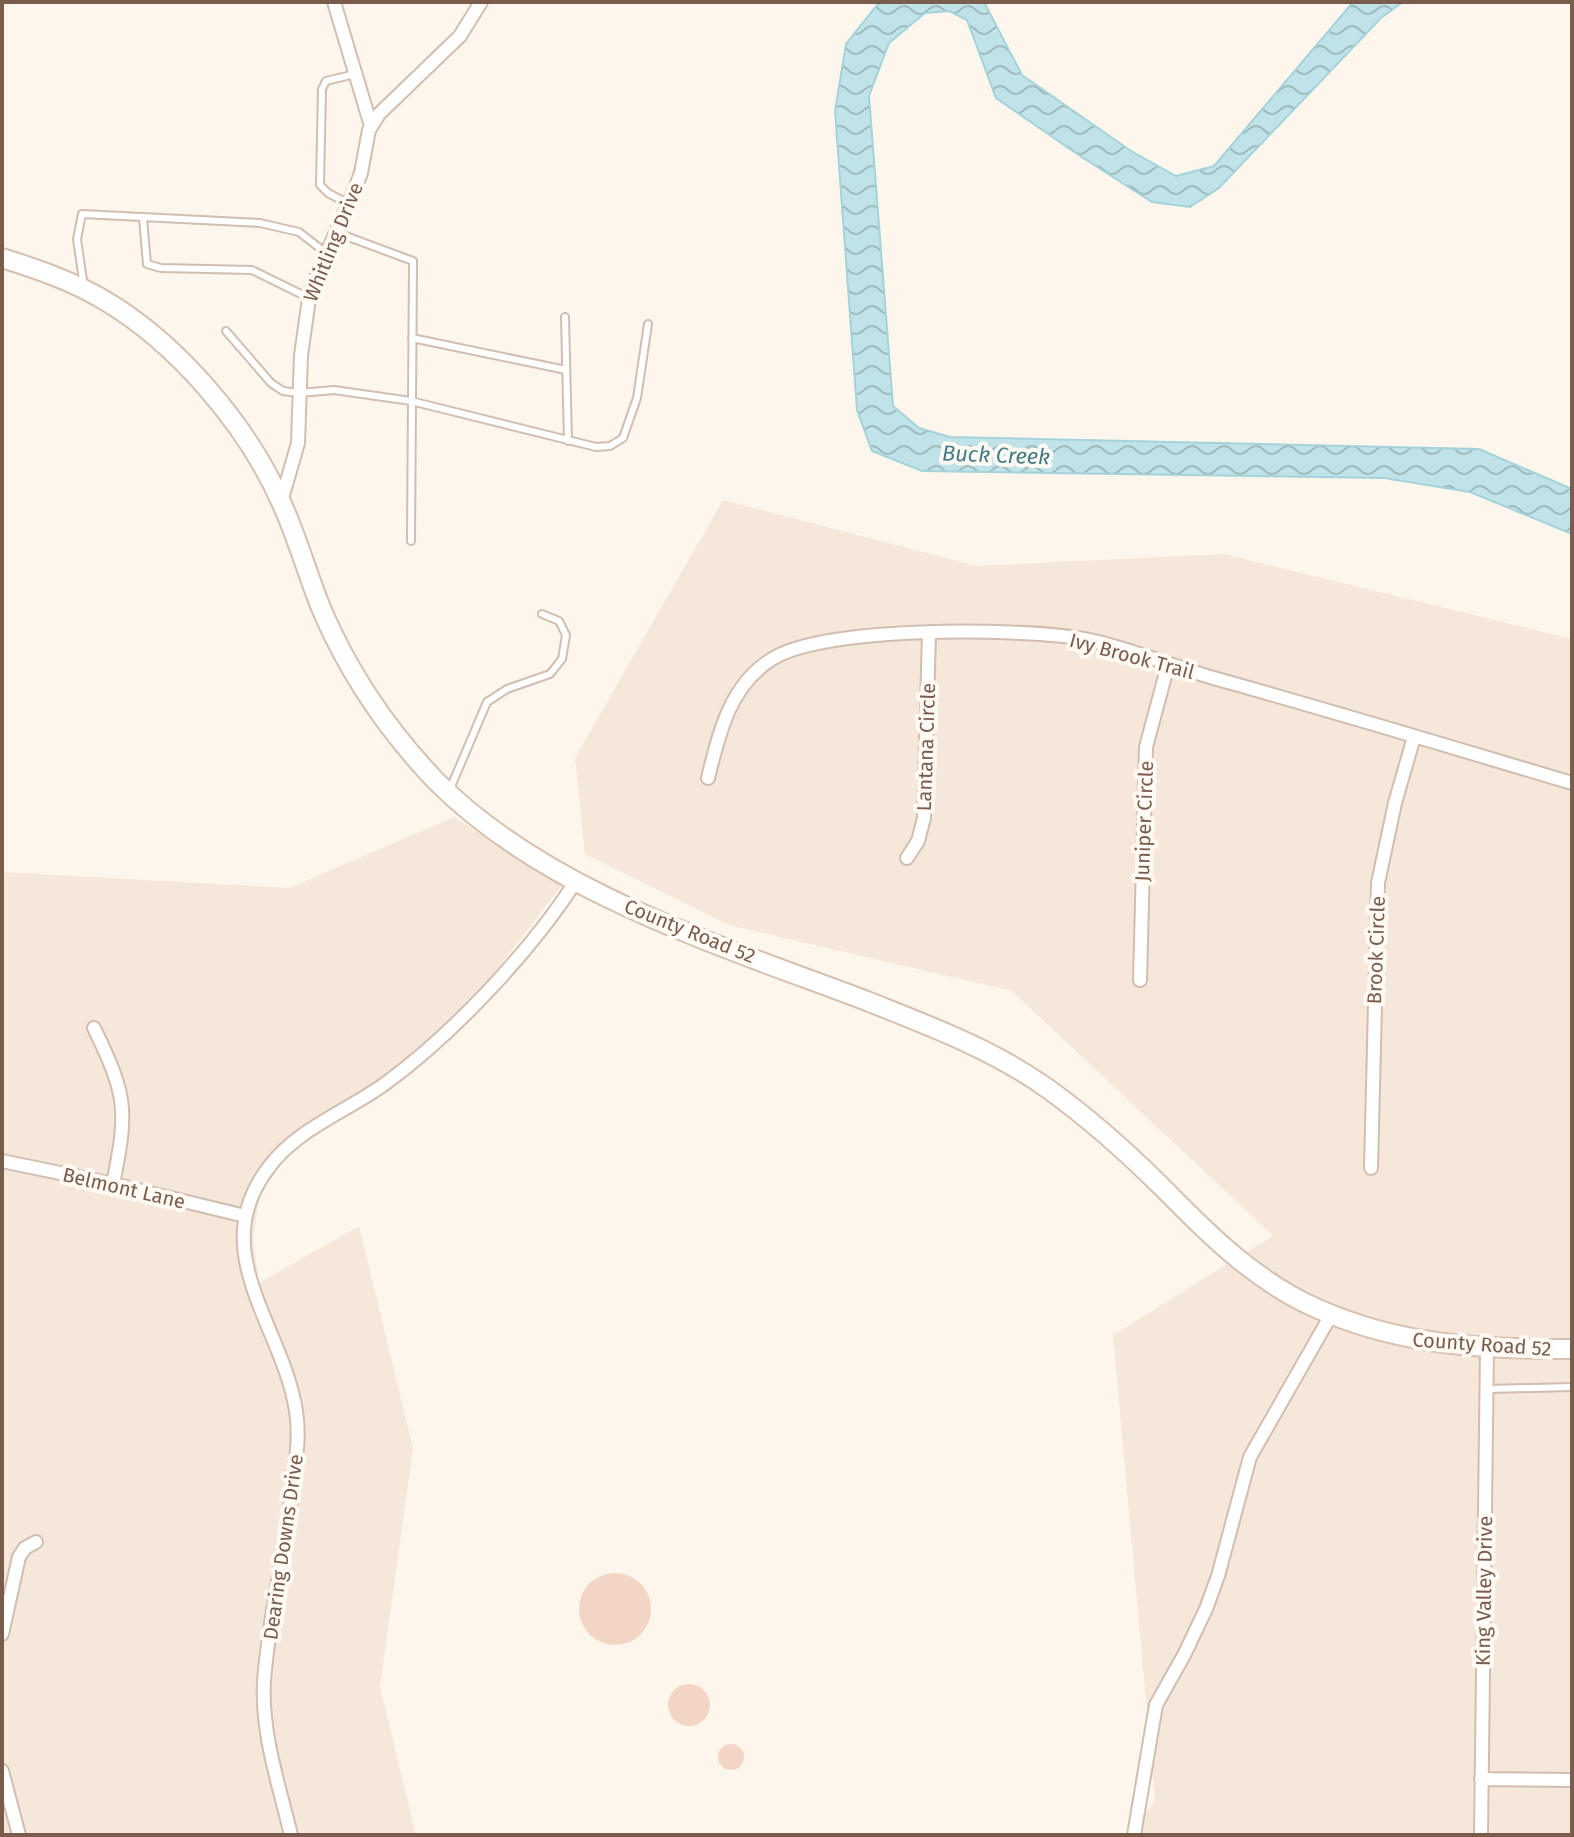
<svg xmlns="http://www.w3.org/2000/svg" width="1574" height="1837" font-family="'Fira Sans',sans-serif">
  <defs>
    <pattern id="water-waves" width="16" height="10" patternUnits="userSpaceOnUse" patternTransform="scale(2)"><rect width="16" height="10" fill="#bfe3e8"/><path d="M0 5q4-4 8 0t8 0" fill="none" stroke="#a0bbbe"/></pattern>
  </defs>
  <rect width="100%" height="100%" fill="#fdf6ec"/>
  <path fill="#f5e8da" d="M723 500 977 566 1224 554 1572 639V1835H1127L1155 1801 1113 1335 1273 1236 1012 991 729 925 585 854 575 758Z
    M454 817 562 885 426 1062 283 1155 260 1194 253 1238 259 1283 359 1226 413 1448 380 1687 416 1835H2V872L289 888Z"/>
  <path fill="url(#water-waves)" stroke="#a5d3da" stroke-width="2" d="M885 2H984L1022 75 1131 151 1176 176 1214 166 1353 2H1403L1381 18 1219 188 1190 207 1152 202 1077 154 996 98 967 20 949 11 925 13 889 43 869 96 893 406 919 428 950 437 1479 449 1572 489V534L1470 492 1384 478 922 471 872 451 857 410 835 111 846 44 877 5Z"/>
  <path fill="#f3d5c3" d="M579 1609a36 36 0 1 1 72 0a36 36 0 1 1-72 0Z
    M668 1705a21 21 0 1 1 42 0a21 21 0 1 1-42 0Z
    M718 1757a13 13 0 1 1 26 0a13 13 0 1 1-26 0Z"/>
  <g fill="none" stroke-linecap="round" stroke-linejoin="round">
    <defs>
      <path id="lane" d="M347 203 328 193 320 185 322 89 326 81 355 74
        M143 218 147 264 161 268 252 270 309 298
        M335 232 413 261 411 541
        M84 287 77 239 82 214 260 223 299 232 326 253
        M565 317 568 441
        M226 331 271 383 283 391 299 393 334 390 411 401 596 447 610 446 623 438 637 398 648 324
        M412 338 566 370
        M450 789 487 702 507 689 550 674 562 659 566 635 559 621 542 614
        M1488 1389 1572 1387"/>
      <path id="street" d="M334 2 371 126
        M281 502 298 443 301 355 310 292 354 191 361 173 369 130 379 114 460 36 481 2
        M708 778C719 733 730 685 772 659 824 626 1015 628 1078 638 1121 645 1174 667 1217 679 1336 712 1454 748 1572 783
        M907 858 918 841 924 818 929 633
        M1140 980 1146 747 1168 665
        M94 1028C127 1096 128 1110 113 1184
        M2 1161 113 1184 245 1216
        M1371 1168 1378 883 1395 803 1414 737
        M2 1634 19 1557 25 1548 36 1542
        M2 1771 19 1835
        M1481 1779 1572 1780
        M291 1835C279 1785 261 1733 264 1681 269 1614 286 1550 293 1484 296 1460 300 1435 296 1411 283 1326 204 1251 269 1167 298 1128 348 1111 386 1083 453 1034 531 951 576 881
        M1134 1835 1156 1705 1184 1655 1206 1609 1218 1576 1250 1457 1331 1315
        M1481 1835 1487 1348"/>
      <path id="secondary" d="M2 258C37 269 72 281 104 300 177 343 247 425 281 502 298 538 308 578 324 615 351 676 390 733 436 781 548 894 726 947 872 1003 932 1027 991 1049 1044 1086 1088 1117 1128 1153 1166 1191 1210 1236 1257 1282 1316 1308 1400 1346 1482 1349 1572 1349"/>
    </defs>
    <use href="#lane" stroke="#d1beb0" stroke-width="10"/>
    <use href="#street" stroke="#d1beb0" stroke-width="16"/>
    <use href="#secondary" stroke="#d6c0b0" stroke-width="22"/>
    <use href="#lane" stroke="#fff" stroke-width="6"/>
    <use href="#street" stroke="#fff" stroke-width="12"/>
    <use href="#secondary" stroke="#fff" stroke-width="18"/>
  </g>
  <g text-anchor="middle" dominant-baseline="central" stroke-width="8" stroke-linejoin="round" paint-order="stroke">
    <g font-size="20" fill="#7a5c4d" stroke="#fffaf3">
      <text transform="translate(333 242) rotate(-68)">Whitling Drive</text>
      <text transform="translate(1132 656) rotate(15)">Ivy Brook Trail</text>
      <text transform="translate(926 747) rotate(-88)">Lantana Circle</text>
      <text transform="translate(1144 821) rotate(-88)">Juniper Circle</text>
      <text transform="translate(690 931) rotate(22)">County Road 52</text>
      <text transform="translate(1376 950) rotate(-88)">Brook Circle</text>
      <text transform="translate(124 1188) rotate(13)">Belmont Lane</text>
      <text transform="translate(1482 1344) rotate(4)">County Road 52</text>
      <text transform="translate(283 1547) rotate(-82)">Dearing Downs Drive</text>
      <text transform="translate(1484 1591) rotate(-89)">King Valley Drive</text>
    </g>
    <g font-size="22" font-style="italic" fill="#437c86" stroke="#fffaf3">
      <text transform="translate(996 455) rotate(2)">Buck Creek</text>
    </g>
  </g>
  <rect width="1574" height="1837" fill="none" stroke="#7a5c4d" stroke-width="8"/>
</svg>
